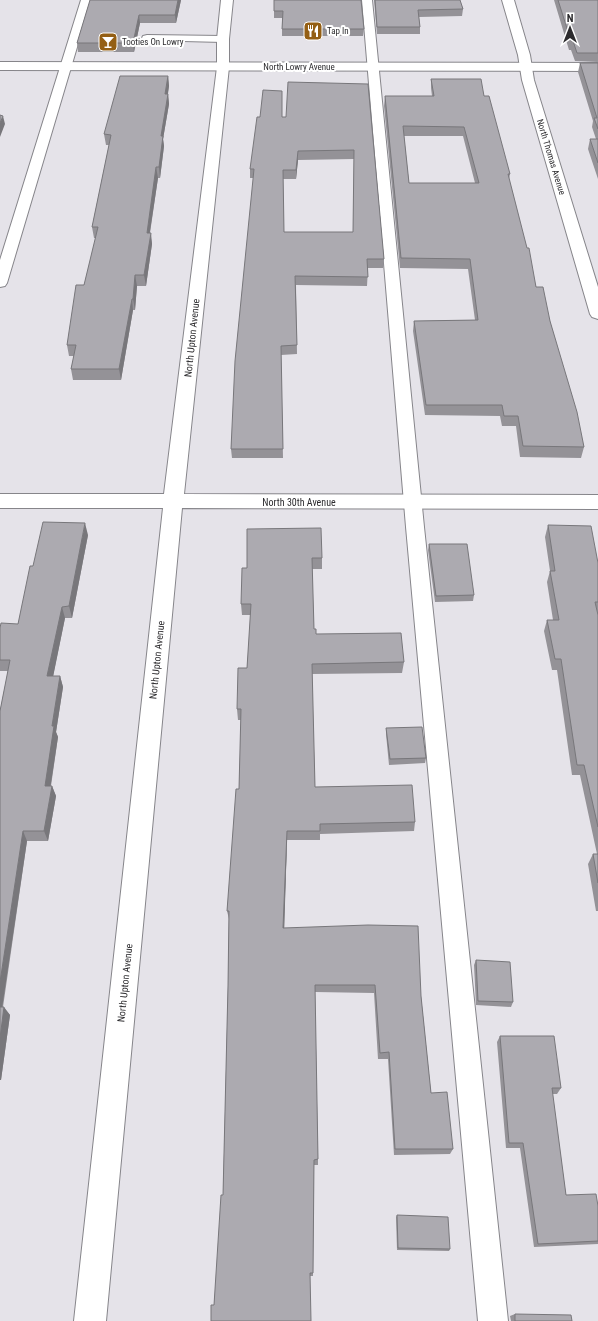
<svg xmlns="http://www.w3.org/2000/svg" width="598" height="1321" font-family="'Roboto Condensed',sans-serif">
  <rect width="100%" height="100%" fill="#e5e3e9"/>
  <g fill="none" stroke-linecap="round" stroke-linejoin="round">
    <defs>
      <path id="lane" d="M81 0H91L7 283 5 286 0 287V260Z
        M362 0H372L424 527 508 1321H478L406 527Z
        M147 35 223 36 228 39 223 42 143 40 142 38 143 36Z"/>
      <path id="street" d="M221 0H233L229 39V67L184 494 598 495V509L182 508 106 1321H74L163 508H0V494H164L217 67V39Z
        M502 0H514L530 55 534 80 598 287V319L592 317 590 314 522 80 518 55Z"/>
      <path id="secondary" d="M0 62 598 63V71L0 70Z"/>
    </defs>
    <use href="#lane" stroke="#86858a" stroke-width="2"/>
    <use href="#street" stroke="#86858a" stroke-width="2"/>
    <use href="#secondary" stroke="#86858a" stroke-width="2"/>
    <use href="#lane" fill="#fff" fill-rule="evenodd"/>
    <use href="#street" fill="#fff" fill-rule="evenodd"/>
    <use href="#secondary" fill="#fff" fill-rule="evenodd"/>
  </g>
  <path fill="#949297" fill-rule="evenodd" d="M90 0H181L176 23H140L134 52H78L77 43Z
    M274 0 364 29 363 36H282V18H274Z
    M374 0H460L463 9 462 16 419 17 420 27V34H377Z
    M554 0H598V62L575 61 571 50H569Z
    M580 63H598V179L588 149 590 139H596L592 127 593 121 578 72Z
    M168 76 169 86 168 94 169 104 163 139 164 146 160 178H158L150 233 152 244 146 286H137L135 310H133L121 380H73L71 369 74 356H69L67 345 84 285 96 238H94L92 227 109 145H106L104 134Z
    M431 79 484 96 510 174 509 179 536 287 550 321 584 447 581 458 520 457 516 426H502L500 416 425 415 413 331 414 321 475 320 468 269 400 268 384 106 385 96H432L431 88ZM404 136H463L475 183H409Z
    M368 84 384 259 383 268H368L367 286 296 285 297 354 281 355 283 458H232L231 449 254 178H250V169L282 117H286ZM354 159 353 232H284L283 179H296L298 160Z
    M548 525 598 563V911H596L588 864 593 854H597L580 775H572L557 670H552L544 631 547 620H553L547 582 550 571 545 537Z
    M247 529 322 558V569H312L314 629 316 634 404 662 402 673 312 674 315 787 415 822 414 831 320 834V840H287L284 928 421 996 431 1093 453 1149 450 1154 394 1155 388 1059H378L374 993 315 992 318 1159V1165H314L313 1276H310L214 1305 223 1195 228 986 229 919 227 911 239 789 241 720H238L237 709 247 668 251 615H242L241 604 247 568Z
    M88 535 72 618H65L53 676H60L63 687 56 732 58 737 51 786H52L56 796 48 841H27L3 1007 10 1015 1 1080H0V711L8 671H0V628L18 624 33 566Z
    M429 544 474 595 473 601 435 602 428 550Z
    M386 728 426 758 425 763 389 765 386 734Z
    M476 960 513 1002 511 1007 476 1005 474 965Z
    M500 1036 561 1088 557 1094H552L566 1195 598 1206V1244L534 1247 520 1148H506L497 1042Z
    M397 1215 450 1249 449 1251 397 1250 396 1217Z
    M515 1314 572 1321H511L510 1316Z"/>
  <path fill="#78777b" d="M178 0H181L176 23 175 15Z
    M139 15 140 23 134 52 133 43Z
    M168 76 169 86 166 104 165 94Z
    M168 94 169 104 163 139 164 146 160 178 159 167 161 136Z
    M3 116 5 124 0 137V123Z
    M298 151V160L296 179V170Z
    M156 167 158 178 148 244 147 233Z
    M151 233 152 244 146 286 144 275Z
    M135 275 137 286 135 310 133 299Z
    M132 299 133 310 121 380 119 369Z
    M85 523 88 535 72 618 69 606Z
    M62 607 65 618 51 687 47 676Z
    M60 676 63 687 56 732 58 737 49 796 45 786 52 726Z
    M52 786 56 796 48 841 44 831Z
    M23 831 27 841 1 1015 0 1013V982Z
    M287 831V840L284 936 283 928Z
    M4 1007 10 1015 1 1080H0V1038Z"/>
  <path fill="#acaab0" stroke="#78777b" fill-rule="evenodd" d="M90 0H178L175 15H139L133 43H77Z
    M274 0H361L364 29H282L283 11H274Z
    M375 0H460L463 9 418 10 420 27H377Z
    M558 0H598V53H577L573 41H571Z
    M580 63H598V129L594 118H597Z
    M120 76H168L165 94H168L161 136H163L159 167H156L147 233H151L144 275H135L133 299H132L119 369H71L76 345H67L76 285H84L98 227H92L111 135 104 134Z
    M431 79H481L484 96H489L510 174H508L527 248H529L536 287H543L550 321 577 412 584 447 523 446 518 416H504L502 405H426L414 321 478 320 470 259 401 258 385 96H434ZM403 126 464 127 479 183H409Z
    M288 82 368 84 384 259H367L368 277 295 276 297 345 281 346 283 449H231L235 361 254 169H250L257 117H260L263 90 282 91V117H286ZM354 150 353 232H284L283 170H296L298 151Z
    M0 115 3 116 0 123Z
    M590 139H598V163Z
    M43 522 85 523 69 606 62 607 47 676H60L52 726H54L45 786H52L44 831H23L0 982V711L10 660H0V628L1 623 18 624 30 566H33Z
    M548 525 591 526 598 563V602H595L598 615V827L584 765H577L561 659H555L547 620H559L550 571H555Z
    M321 528 322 558H312L314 629H316V634L401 633 404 662 312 664 315 787 412 785 415 822 320 824V831H287L283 928 368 925 418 926 421 996 431 1093 447 1092 453 1149H395L389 1052 380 1053 375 985H315L318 1159 314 1160 313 1273H310L311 1321H211V1305H214L221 1195H223L228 986 229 911H227L236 789H239L241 709H237L238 668H247L251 604H241L242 568H247V529Z
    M429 544H467L474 595 436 596Z
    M422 727 426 758 390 759 386 728Z
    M593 854H598V883Z
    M476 960 510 962 513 1002 478 1001Z
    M0 1007H4L0 1038Z
    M500 1036H554L561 1088H552L566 1195 596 1194 598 1206V1241L538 1244 523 1143H509Z
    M397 1215 448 1217 450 1249 398 1248Z
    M515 1314 571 1315 572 1321H515Z"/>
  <defs>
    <symbol id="restaurant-square" viewBox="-11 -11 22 22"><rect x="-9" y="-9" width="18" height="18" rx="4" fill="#945f14" stroke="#fff"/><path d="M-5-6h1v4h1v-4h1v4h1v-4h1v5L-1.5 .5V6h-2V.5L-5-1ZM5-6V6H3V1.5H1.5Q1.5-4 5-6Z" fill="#fff"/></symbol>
    <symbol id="bar-square" viewBox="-11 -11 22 22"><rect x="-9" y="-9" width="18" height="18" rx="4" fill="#945f14" stroke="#fff"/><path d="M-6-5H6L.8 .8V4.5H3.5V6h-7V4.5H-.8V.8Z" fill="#fff"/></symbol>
  </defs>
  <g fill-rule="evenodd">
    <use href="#restaurant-square" x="302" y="20" width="22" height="22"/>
    <use href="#bar-square" x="97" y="31" width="22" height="22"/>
  </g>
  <g text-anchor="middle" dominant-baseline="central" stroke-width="4" stroke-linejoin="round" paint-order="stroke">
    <g font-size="9" fill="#2c2b2e" stroke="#fff" text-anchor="start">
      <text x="327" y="31">Tap In</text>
      <text x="122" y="42">Tooties On Lowry</text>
    </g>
    <g font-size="9" fill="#2c2b2e" stroke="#fff">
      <text x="299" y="67">North Lowry Avenue</text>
      <text transform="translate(551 157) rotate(73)">North Thomas Avenue</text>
    </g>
    <g font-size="10" fill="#2c2b2e" stroke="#fff">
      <text transform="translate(192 338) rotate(-84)">North Upton Avenue</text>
      <text x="299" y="502">North 30th Avenue</text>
      <text transform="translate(157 660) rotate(-84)">North Upton Avenue</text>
      <text transform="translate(125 983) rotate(-84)">North Upton Avenue</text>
    </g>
  </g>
  <g transform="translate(570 28)" stroke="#ffffff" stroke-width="3" paint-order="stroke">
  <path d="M0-3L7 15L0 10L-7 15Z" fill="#2c2b2e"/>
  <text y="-6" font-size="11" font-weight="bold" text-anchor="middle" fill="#2c2b2e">N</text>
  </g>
</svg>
